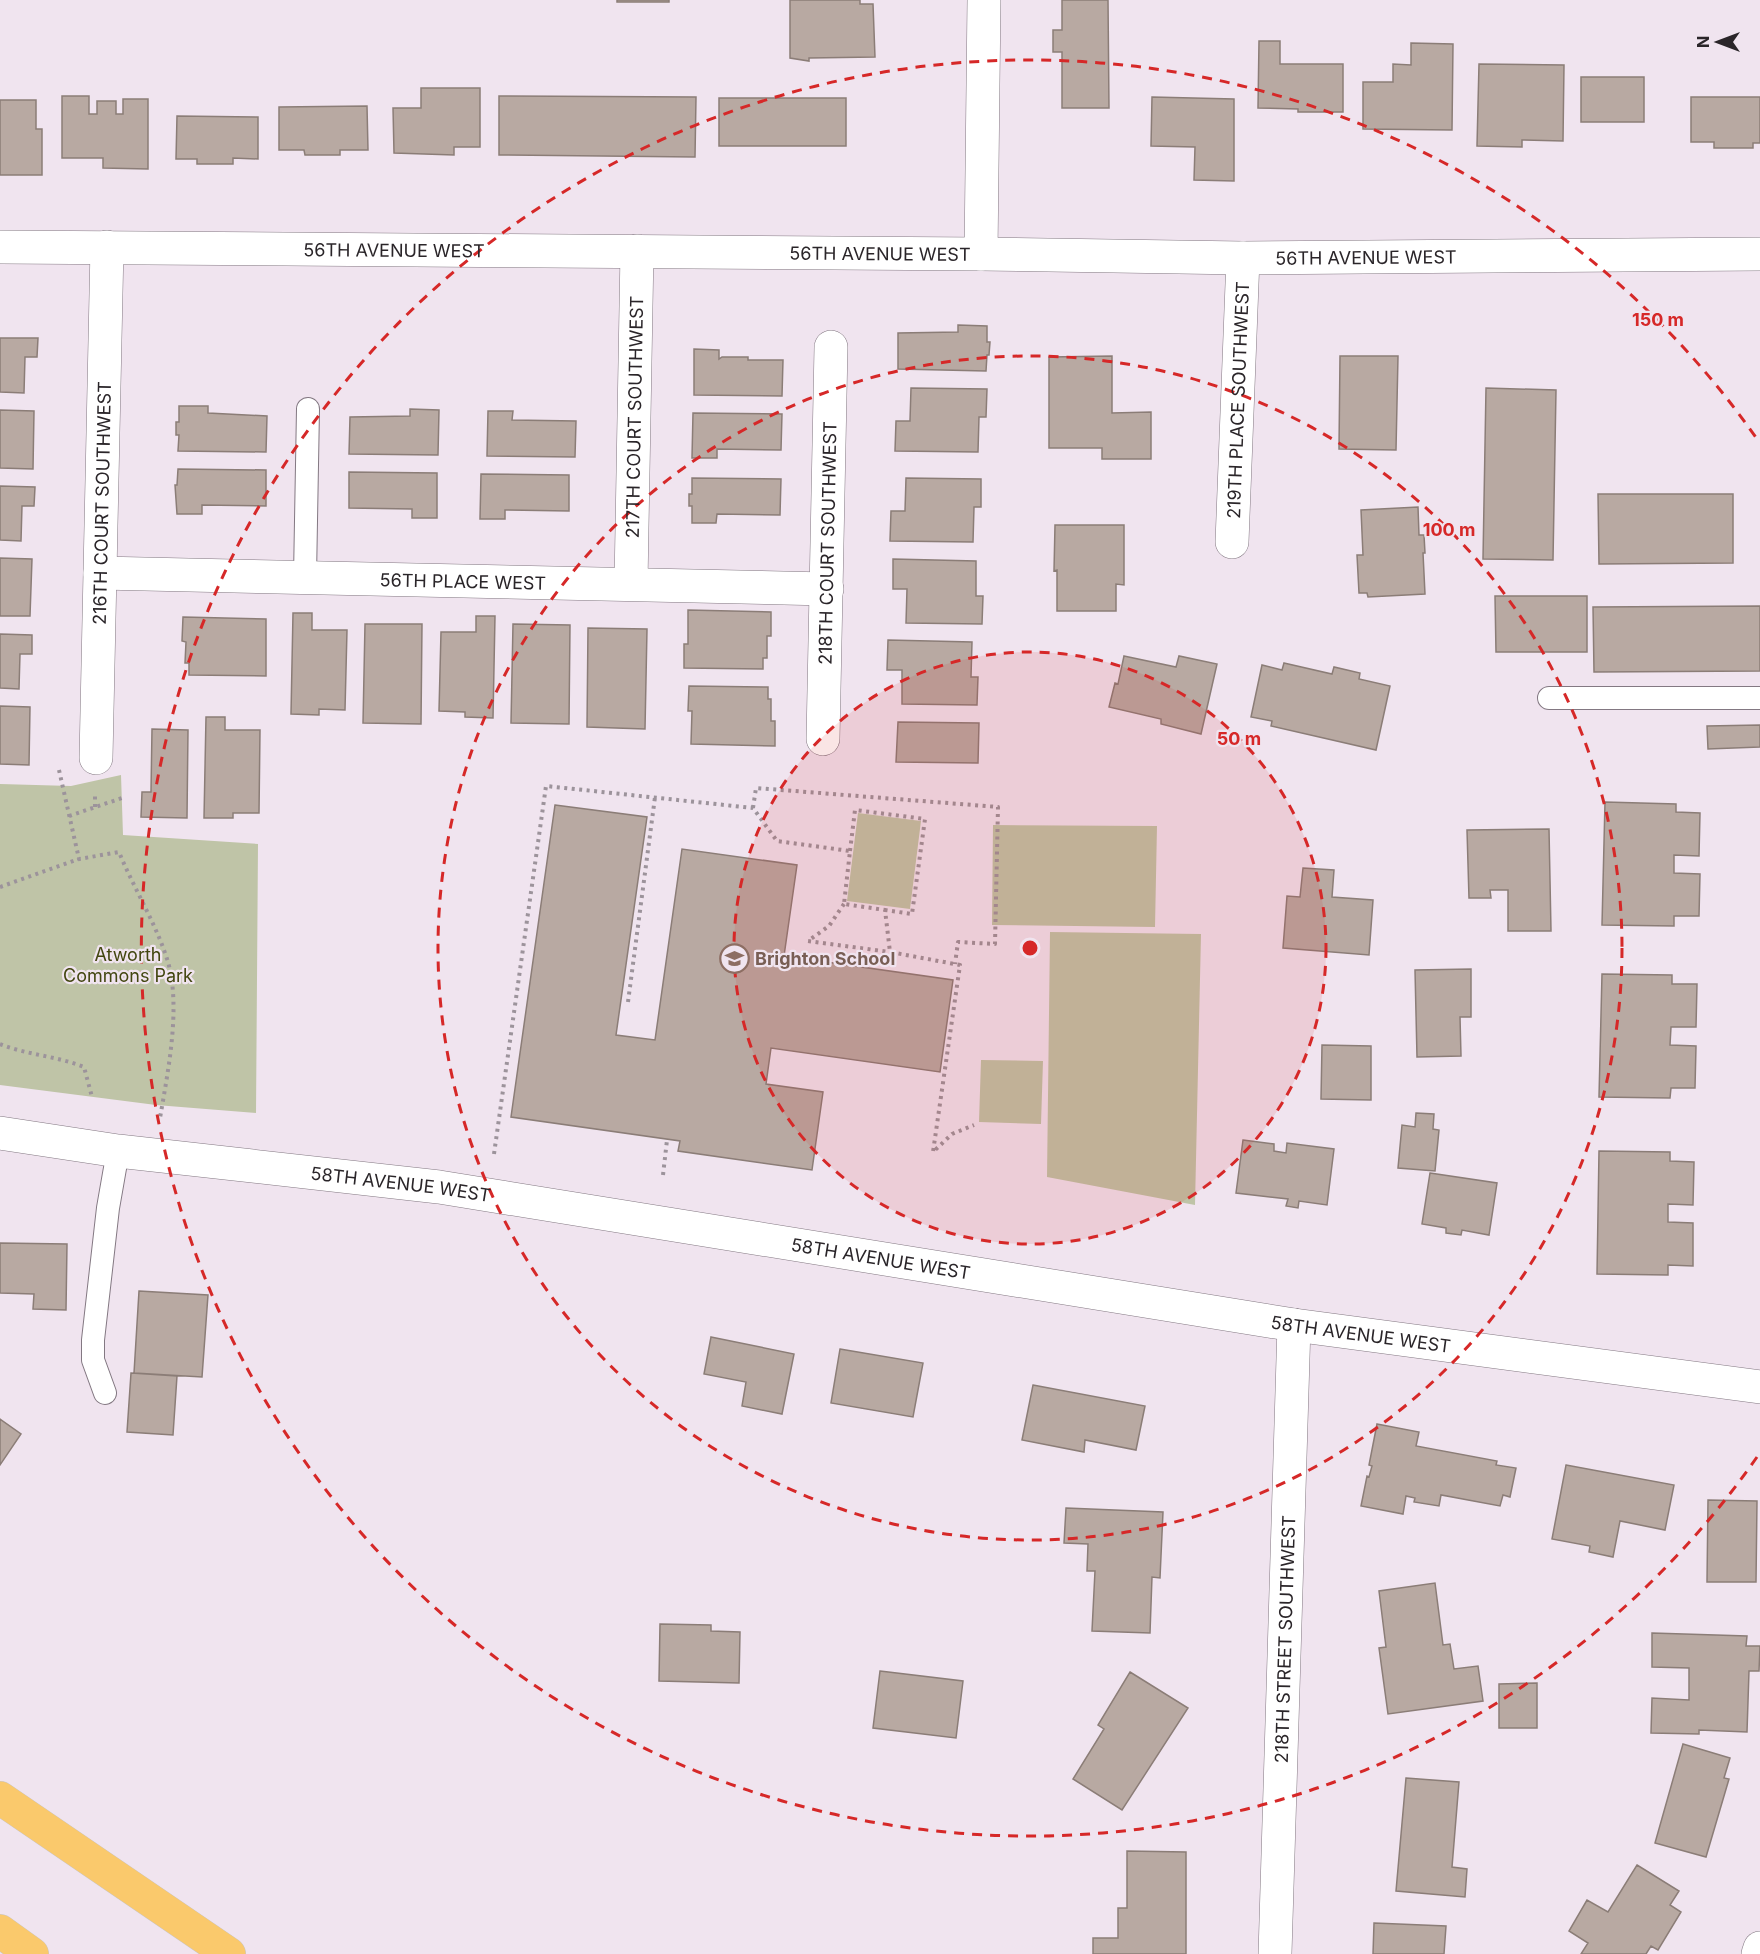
<svg xmlns="http://www.w3.org/2000/svg" width="1760" height="1954" font-family="Inter,sans-serif">
  <rect width="100%" height="100%" fill="#f0e4ef"/>
  <path fill="#bfc4a7" d="M121 775 123 835 258 844 256 1113 156 1105 0 1085V784L71 786Z
    M858 813 921 821 910 909 847 901Z
    M993 825 1157 826 1155 927 992 925Z
    M1050 932 1201 934 1195 1205 1047 1177Z
    M981 1060 1043 1061 1041 1124 979 1122Z"/>
  <path fill="#b8a9a2" stroke="#8b7d77" stroke-width="1.5" d="M617 0H669V2H617Z
    M790 0H860V4H873L875 57 809 58V61L790 58Z
    M1062 0H1108L1109 108H1062V52H1053V30H1062Z
    M1259 41H1280V64H1343V112H1298V109L1258 108Z
    M1411 43 1453 44 1452 130 1363 129V82H1393V64L1411 65Z
    M1479 64 1564 65 1563 141 1522 140V147L1477 146Z
    M1581 77H1644V122H1581Z
    M421 88H480V147H454V155L394 153 393 108H421Z
    M62 96H89V114H97V101H116V114H123V99H148V169L103 168V158H62Z
    M499 96 696 97 695 157 499 155Z
    M1152 97 1234 99V181L1194 180 1195 147 1151 146Z
    M1691 97H1760V143H1753V148H1714V142H1691Z
    M719 98H846V146H719Z
    M0 100H36V129H42V175H0Z
    M367 106 368 150H340V155H305L304 150H279V107Z
    M177 116 258 117V159L233 158V164H197V159H176Z
    M958 325 987 326V342H990L989 355H987L986 371 898 369V333L958 332Z
    M0 338H38L37 357H25L24 393 0 392Z
    M694 349 719 350V359L722 357H748V360H783L782 396 694 395Z
    M1112 356V413L1151 412V459H1102V448H1049V357Z
    M1340 356H1398L1396 450 1339 449Z
    M911 388 987 389 986 417H979L978 452 895 451 896 421H910Z
    M1486 388 1556 390 1553 560 1483 559Z
    M179 406H208V413L267 416 266 452 178 451 179 435H176V422H179Z
    M410 409 439 410 438 455 349 454 350 417 410 416Z
    M0 410 34 411 33 469 0 468Z
    M488 411H513L512 420 576 421 575 457 487 456Z
    M693 413 782 414 781 450 717 449V458H692Z
    M178 469 266 470V506L202 505V514H177L175 485H177Z
    M349 472 437 473V518H412V509L349 508Z
    M481 474 569 475V511L505 510V519H480Z
    M692 478 781 479 780 515 717 514 716 523H692V506H689V494H692Z
    M906 478 981 479V507H974L973 542 890 541 891 511H905Z
    M0 486 35 487 34 506H22L21 541 0 540Z
    M1598 494H1733V563L1599 564Z
    M1418 507 1419 535H1424L1425 553H1423L1425 594 1368 597 1367 593H1359L1357 555H1363L1361 510Z
    M1055 525H1124V585L1116 584V611H1057V570L1054 571Z
    M0 558 32 559 30 616H0Z
    M893 559 976 561V596H983L982 624 906 623 907 589H893Z
    M1495 596H1587V652H1496Z
    M1760 606V671L1594 672 1593 607Z
    M688 610 771 612V636H767V658H763V669L684 668V644H688Z
    M293 613H312V630H347L345 710 319 709V715L291 714Z
    M476 616H495L493 718 465 717V712L439 711 441 632H476Z
    M183 617 266 619V676L189 675V663H185L186 642 182 641Z
    M365 624H422L421 724 363 723Z
    M513 624 570 625 569 724 511 723Z
    M588 628 647 629 645 729 587 727Z
    M0 634 32 635V654H20L19 689 0 688Z
    M888 640 972 642 971 677H978L977 705 902 704V670H887Z
    M1124 656 1176 667 1179 656 1217 664 1201 734 1161 724V719L1109 707 1115 683 1118 684Z
    M1284 663 1332 674 1334 667 1360 673 1359 679 1390 686 1376 750 1271 726 1272 721 1251 717 1262 665 1282 670Z
    M689 686 768 687V699H771V721H775V746L691 744 692 711H688Z
    M0 706 30 707 29 765 0 764Z
    M206 717H225V730H260L259 813H233V818H204Z
    M898 722 979 723 978 763 896 762Z
    M1760 725V747L1708 749 1707 726Z
    M152 729 188 730 187 818 141 817 142 792H151Z
    M1605 802 1676 804V812L1700 813 1699 856 1674 855V873L1700 874 1699 916H1674V926L1602 925Z
    M555 805 647 817 616 1035 655 1040 682 849 797 865 784 956 953 980 940 1072 771 1048 766 1084 823 1092 812 1170 678 1151 680 1141 511 1117Z
    M1549 829 1551 931H1508V890H1490L1491 898H1469L1467 830Z
    M1303 868 1334 870 1332 897 1373 900 1369 955 1283 948 1287 896 1300 897Z
    M1471 969V1017H1460L1461 1056 1417 1057 1415 970Z
    M1602 974 1672 975V984H1697L1696 1027H1671L1670 1045 1696 1046 1695 1088H1671L1670 1098 1599 1097Z
    M1322 1045 1371 1046V1100L1321 1099Z
    M1416 1113 1434 1114 1433 1129 1439 1130 1435 1171 1398 1168 1402 1125 1415 1127Z
    M1243 1140 1274 1144V1151L1286 1153 1287 1143 1334 1149 1327 1205 1299 1201 1298 1208 1286 1206 1288 1199 1236 1193Z
    M1599 1151 1670 1152V1161L1694 1162 1693 1205 1668 1204V1222L1693 1223V1266L1668 1265V1275L1597 1274Z
    M1430 1173 1497 1183 1489 1235 1462 1230 1461 1235 1446 1233V1228L1422 1224Z
    M0 1243 67 1244 66 1310 33 1309 34 1294 0 1293Z
    M139 1291 208 1295 202 1377 134 1373Z
    M711 1337 794 1354 782 1414 742 1406 746 1382 704 1374Z
    M840 1349 923 1363 913 1417 831 1403Z
    M131 1373 177 1376 173 1435 127 1432Z
    M1033 1385 1145 1406 1136 1450 1085 1440 1084 1452 1022 1440Z
    M0 1419 21 1434 0 1465Z
    M1377 1424 1419 1432 1416 1446 1497 1461 1496 1465 1516 1468 1510 1497 1503 1495 1500 1506 1441 1495 1439 1506 1414 1502 1415 1498 1406 1496 1403 1514 1361 1506 1367 1476 1369 1477 1372 1466 1369 1465Z
    M1566 1465 1674 1485 1665 1530 1620 1521 1613 1557 1589 1552 1590 1546 1552 1539Z
    M1708 1500 1757 1501 1756 1582H1707Z
    M1066 1508 1163 1512 1160 1578 1152 1577 1150 1633 1092 1631 1095 1571H1087L1088 1544 1064 1543Z
    M1435 1583 1443 1645 1450 1644 1454 1669 1478 1666 1483 1701 1388 1714 1379 1648 1386 1647 1379 1591Z
    M660 1624 711 1625V1631L740 1632 739 1683 659 1681Z
    M1652 1633 1747 1636 1746 1646H1760L1759 1671H1749L1747 1732 1699 1730V1734L1651 1733 1652 1698 1689 1700V1668L1652 1667Z
    M880 1671 963 1681 956 1738 873 1728Z
    M1130 1672 1188 1708 1122 1810 1073 1779 1104 1729 1098 1725Z
    M1537 1683V1728H1499V1684Z
    M1683 1744 1730 1758 1724 1778 1729 1779 1706 1857 1655 1843Z
    M1406 1778 1459 1782 1452 1867 1467 1869 1465 1897 1396 1891Z
    M1127 1851 1186 1852V1954H1093V1938H1118V1908H1127Z
    M1637 1865 1679 1891 1670 1905 1681 1912 1658 1950 1651 1946 1646 1954H1581L1588 1943 1569 1931 1587 1900 1608 1912Z
    M1374 1923 1446 1926 1444 1954H1373Z"/>
  <g fill="none" stroke-linecap="round" stroke-linejoin="round">
    <defs>
      <path id="service" d="M305 577 308 409
        M1549 698H1760
        M105 1393 93 1360V1340L108 1208 118 1151"/>
      <g id="minor">
        <path id="s1" d="M0 247 981 254 1243 258 1760 254"/>
        <path d="M981 254 984 0"/>
        <path id="s2" d="M1232 542 1243 258"/>
        <path id="s3" d="M100 573 827 589"/>
        <path id="s4" d="M631 583 637 251"/>
        <path id="s5" d="M823 739 831 347"/>
        <path id="s6" d="M96 758 107 247"/>
        <path id="s7" d="M0 1133 118 1151 439 1187 1294 1325 1760 1387"/>
        <path id="s8" d="M1275 1954 1294 1325"/>
        <path d="M1758 1954 1760 1948"/>
      </g>
      <path id="motorway" d="M0 1798 229 1954
        M0 1931 32 1954"/>
    </defs>
    <use href="#service" stroke="#837882" stroke-width="24"/>
    <use href="#minor" stroke="#837882" stroke-width="34"/>
    <use href="#motorway" stroke="#c8c6c7" stroke-width="34"/>
    <path stroke="#9c939b" stroke-width="4" stroke-dasharray="3 4.5" stroke-linecap="butt" d="M59 770 79 859 119 852C134 889 156 923 168 962 181 1008 168 1071 160 1118
      M95 807V792
      M753 808 756 788 998 807 995 944 958 942 955 964
      M69 816 122 798
      M850 851 855 810 925 819 912 914 885 910
      M0 887 79 859
      M844 904 829 926 808 941 890 952
      M628 1002 655 797
      M0 1044C27 1055 57 1056 84 1067L92 1097
      M494 1154 546 786 753 808 777 841 850 851 844 904 885 910 890 952 960 965 933 1152 952 1134 974 1125
      M663 1175 667 1140"/>
    <use href="#service" stroke="#fff" stroke-width="22"/>
    <use href="#minor" stroke="#fff" stroke-width="33"/>
    <use href="#motorway" stroke="#fac96c" stroke-width="33"/>
  </g>
  <circle cx="1030" cy="948" r="296" fill="#d62828" fill-opacity=".12"/>
  <g fill="none" stroke="#d62828" stroke-width="3" stroke-dasharray="10 8">
    <circle cx="1030" cy="948" r="296"/>
    <circle cx="1030" cy="948" r="592"/>
    <path d="M1757 1457A888 888 0 1 1 1757 439"/>
  </g>
  <defs>
    <symbol id="school-ring" viewBox="-11 -11 22 22"><circle r="9.5" fill="#f0e4ef" stroke="#8d6e63" stroke-width="1.5"/><path d="M0-5L7-2L0 1L-7-2ZM-4 1L0 2.5L4 1V4Q0 6-4 4Z" fill="#8d6e63"/></symbol>
  </defs>
  <g fill-rule="evenodd">
    <use href="#school-ring" x="718" y="942" width="33" height="33"/>
  </g>
  <g text-anchor="middle" dominant-baseline="central" stroke-width="4.5" stroke-linejoin="round" paint-order="stroke">
    <g font-size="18" fill="#2a2529" stroke="#f0e4ef">
      <text stroke="none"><textPath href="#s1" startOffset="394">56TH AVENUE WEST</textPath></text>
      <text stroke="none"><textPath href="#s1" startOffset="880">56TH AVENUE WEST</textPath></text>
      <text stroke="none"><textPath href="#s1" startOffset="1366">56TH AVENUE WEST</textPath></text>
      <text stroke="none"><textPath href="#s2" startOffset="142">219TH PLACE SOUTHWEST</textPath></text>
      <text stroke="none"><textPath href="#s4" startOffset="166">217TH COURT SOUTHWEST</textPath></text>
      <text stroke="none"><textPath href="#s6" startOffset="255">216TH COURT SOUTHWEST</textPath></text>
      <text stroke="none"><textPath href="#s5" startOffset="196">218TH COURT SOUTHWEST</textPath></text>
      <text stroke="none"><textPath href="#s3" startOffset="363">56TH PLACE WEST</textPath></text>
      <text stroke="none"><textPath href="#s7" startOffset="404">58TH AVENUE WEST</textPath></text>
      <text stroke="none"><textPath href="#s7" startOffset="890">58TH AVENUE WEST</textPath></text>
      <text stroke="none"><textPath href="#s7" startOffset="1376">58TH AVENUE WEST</textPath></text>
      <text stroke="none"><textPath href="#s8" startOffset="315">218TH STREET SOUTHWEST</textPath></text>
    </g>
    <g font-size="18" fill="#424610" stroke="#f0e4ef">
      <text x="128" y="954">Atworth<tspan x="128" dy="21">Commons Park</tspan></text>
    </g>
    <g font-size="18" font-weight="bold" fill="#785e54" stroke="#f0e4ef" text-anchor="start">
      <text x="755" y="958">Brighton School</text>
    </g>
  </g>
  <circle cx="1030" cy="948" r="9" fill="#d62828" stroke="#f0e4ef" stroke-width="3"/>
  <g font-size="18" text-anchor="middle" font-weight="bold" fill="#d62828" stroke="#f0e4ef" stroke-width="4.5" stroke-linejoin="round" paint-order="stroke">
    <text x="1658" y="326">150 m</text>
    <text x="1449" y="536">100 m</text>
    <text x="1239" y="745">50 m</text>
  </g>
  <g transform="translate(1718 42) rotate(270)" stroke="#f0e4ef" stroke-width="4.5" paint-order="stroke">
  <path d="M0-4.5L10 22L0 15L-10 22Z" fill="#2a2529"/>
  <text y="-9" font-size="16" font-weight="bold" text-anchor="middle" fill="#2a2529">N</text>
  </g>
</svg>
